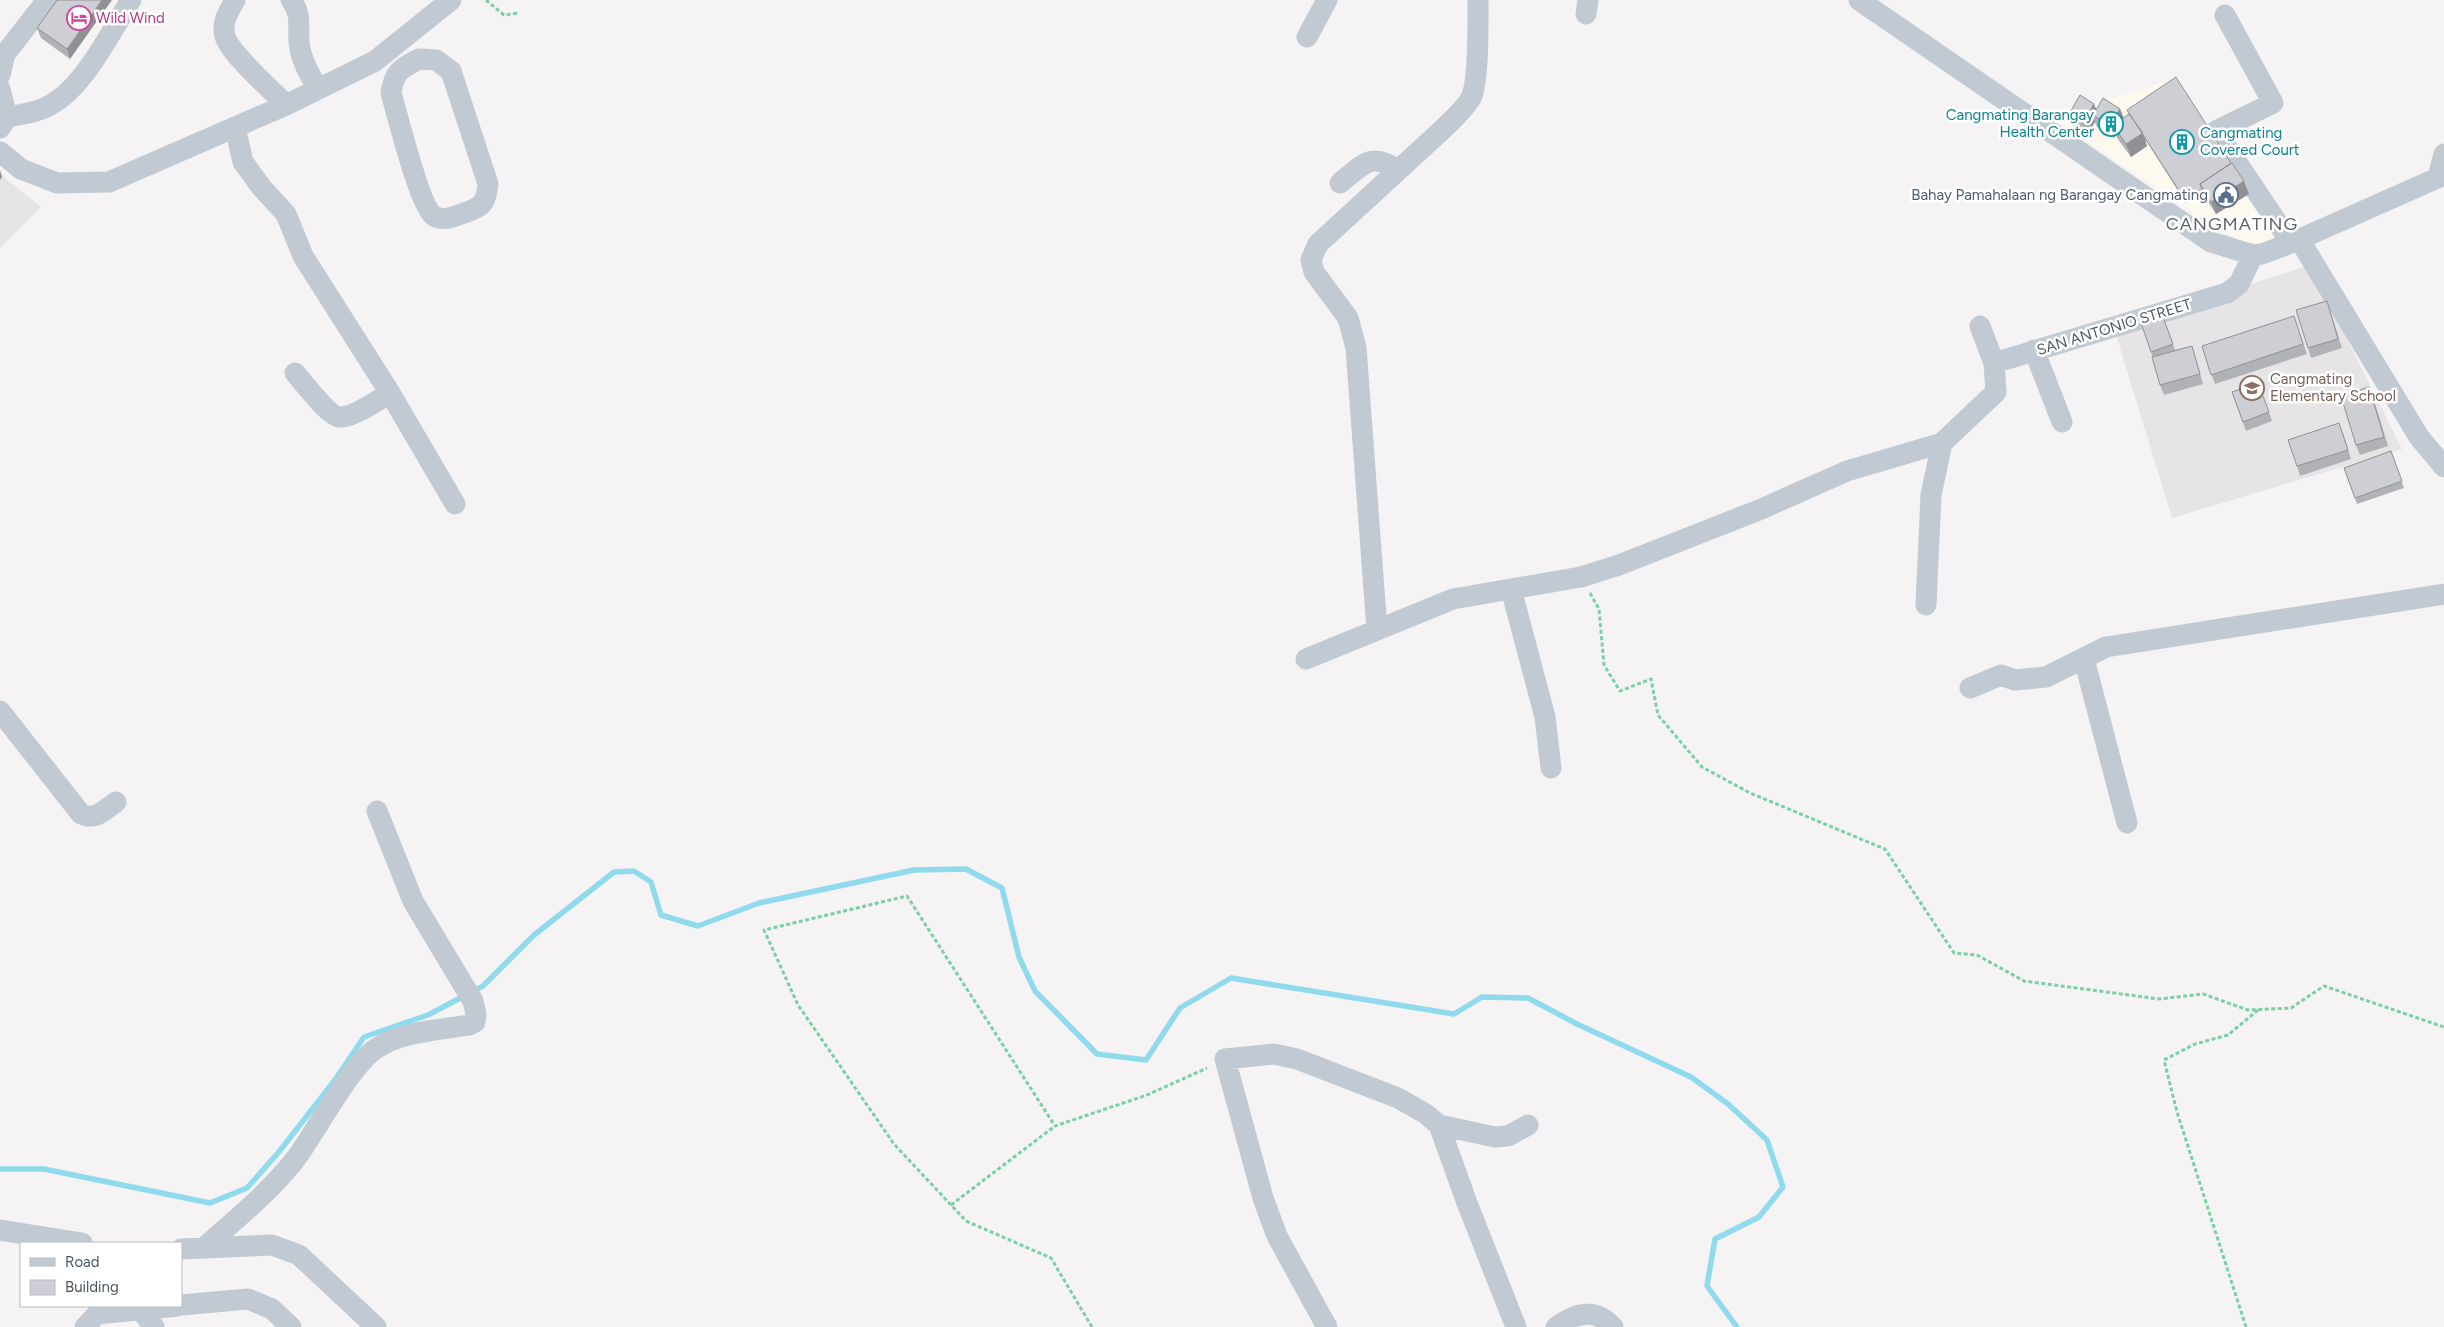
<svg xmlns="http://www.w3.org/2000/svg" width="2444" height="1327" font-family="Figtree,sans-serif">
  <rect width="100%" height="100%" fill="#f5f3f3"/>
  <path fill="#fdf9ef" d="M2178 77 2280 239 2262 243 2244 242 2211 225 2054 118Z"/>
  <path fill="#e6e4e5" d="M0 174 41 207 0 248Z
    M2310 265 2402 449 2172 518 2114 328Z"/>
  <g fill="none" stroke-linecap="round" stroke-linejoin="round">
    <path stroke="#90daee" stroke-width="5.5" d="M0 1169H44L210 1203 247 1188 278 1153 335 1080 364 1037 428 1015 483 986 534 935 614 872 634 871 651 882 661 915 698 926 759 903 914 870 966 869 1002 888 1019 957 1035 991 1097 1054 1146 1060 1180 1008 1231 978 1454 1014 1482 997 1528 998 1577 1024 1691 1077 1728 1104 1767 1140 1783 1187 1759 1217 1715 1239 1707 1286 1737 1327"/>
    <path stroke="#7ad0a6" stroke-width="3" stroke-dasharray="4 2.5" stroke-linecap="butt" d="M486 0 504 15 519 13
      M1590 593 1599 609 1604 665 1620 691 1651 679 1658 715 1702 767 1750 793 1885 849 1954 953 1977 955 2024 981 2159 999 2203 994 2248 1010 2291 1008 2324 986 2444 1027
      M951 1205 1055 1126
      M1092 1327 1051 1258 966 1221 894 1144 798 1005 764 930 907 896 1055 1126 1147 1095 1207 1068
      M2246 1327 2177 1112 2164 1060 2195 1044 2228 1035 2258 1010"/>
    <path stroke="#c1cad2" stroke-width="21" d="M235 0C229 11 221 23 225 36 229 53 273 91 286 105
      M291 0C304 16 296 31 300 49 303 64 311 77 318 89
      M1859 0 2211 242 2253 255 2262 254 2291 243 2444 175
      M1586 14 1588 0
      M2225 15 2273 103 2216 131 2291 243
      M1307 37 1327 0
      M419 59 436 60 451 71 488 184C486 204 482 207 464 213 454 216 444 222 434 216 420 208 397 113 391 93 394 72 401 68 419 59Z
      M0 75 5 54 47 0
      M0 89 7 117
      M235 127 243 162 262 188 286 214 303 256 390 393 455 504
      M0 128 7 117C24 114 41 112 55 102 85 84 112 30 131 0
      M0 152 21 169 57 183 109 182 286 105 375 61 451 0
      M2438 177 2444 154
      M1340 183C1363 165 1370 151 1398 170
      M2299 239 2419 437 2444 467
      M1980 326 1994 363 2227 293 2239 284 2253 255
      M2034 350 2062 422
      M295 373C304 383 328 416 340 417 352 418 379 400 390 393
      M1511 589 1545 717 1551 768
      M1926 605 1931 495 1942 443
      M1377 630 1356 348 1348 318 1314 272 1311 260 1318 244 1442 130C1452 120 1464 110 1471 98 1479 82 1478 20 1478 0
      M1306 659 1453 599 1581 577 1619 565 1759 510 1847 471 1942 443 1996 392 1994 363
      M2084 659 2127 823
      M1970 688 2001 675 2015 680 2046 677 2106 647 2444 594
      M0 711 81 814C96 821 104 810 116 802
      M1439 1125 1495 1137 1508 1136 1528 1125
      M0 1230 82 1243
      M205 1247C236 1219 271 1191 297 1157 317 1130 351 1064 377 1048 403 1031 440 1030 469 1025L475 1022 476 1014 473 1001 413 901 377 811
      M181 1249 272 1245 299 1255 376 1327
      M181 1305 248 1299 272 1309 291 1327
      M140 1309 154 1327
      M85 1327 97 1314 178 1306
      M1327 1327 1277 1236 1263 1198 1225 1059 1274 1054 1297 1059 1398 1098 1426 1114 1439 1125 1467 1203 1516 1327
      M1556 1327C1576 1313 1595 1307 1613 1327"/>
  </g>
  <path fill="#b0b2b7" d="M57 0 70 59 41 38 37 28Z
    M2094 104 2096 109H2120L2123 118 2129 114 2127 110 2249 194 2216 214 2204 196 2203 192 2186 203 2145 139 2147 146 2131 157 2117 138 2116 134 2114 138 2097 127 2095 122 2087 135 2073 126 2069 114Z
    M2330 310 2342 348 2311 358 2308 348Z
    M2161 312 2175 350 2192 346 2203 384 2164 395 2160 385 2151 352Z
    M2294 316 2307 354 2215 384 2202 346Z
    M2258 383 2272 421 2246 431 2232 392Z
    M2373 397 2388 446 2360 455 2356 445Z
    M2343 433 2351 459 2300 476 2297 466Z
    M2391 451 2404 488 2357 504 2344 468Z"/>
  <path fill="#909195" d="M102 0H112L70 59 67 49Z
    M2094 104 2099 117 2093 115 2095 122 2087 135 2083 123Z
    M2120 109 2125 121 2113 125 2116 134 2114 138 2109 125Z
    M2143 133 2147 146 2131 157 2126 144Z
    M0 170 2 177 0 180Z
    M2244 181 2249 194 2216 214 2211 202Z
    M2202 189 2203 192 2186 203 2185 200Z"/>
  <path fill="#cdcfd5" stroke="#909195" d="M57 0H102L67 49 37 28Z
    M2176 77 2231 163 2200 184 2202 189 2185 200 2127 110Z
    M2080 95 2094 104 2083 123 2069 114Z
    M2103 98 2120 109 2109 125 2093 115Z
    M2129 114 2143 133 2126 144 2113 125Z
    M2232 163 2244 181 2211 202 2200 184Z
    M2327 301 2338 339 2308 348 2296 310Z
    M2161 312 2173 344 2151 352 2140 320Z
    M2294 316 2303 344 2211 375 2202 346Z
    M2192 346 2200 374 2160 385 2152 357Z
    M2258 383 2269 412 2243 422 2232 392Z
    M2369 387 2384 437 2356 445 2341 396Z
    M2339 423 2348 450 2297 466 2288 440Z
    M2391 451 2402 481 2355 498 2344 468Z"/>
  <defs>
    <symbol id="hotel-ring" viewBox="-11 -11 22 22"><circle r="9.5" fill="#fff" stroke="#d1479c" stroke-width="1.5"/><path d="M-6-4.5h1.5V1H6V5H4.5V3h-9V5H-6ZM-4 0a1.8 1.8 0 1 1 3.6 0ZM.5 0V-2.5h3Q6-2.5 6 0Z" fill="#d1479c"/></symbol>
    <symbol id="building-ring" viewBox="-11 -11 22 22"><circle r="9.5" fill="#fff" stroke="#0f9aa8" stroke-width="1.5"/><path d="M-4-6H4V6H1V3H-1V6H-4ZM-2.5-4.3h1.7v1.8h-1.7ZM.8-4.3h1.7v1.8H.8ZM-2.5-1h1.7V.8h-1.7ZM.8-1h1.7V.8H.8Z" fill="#0f9aa8"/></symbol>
    <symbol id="civic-ring" viewBox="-11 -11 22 22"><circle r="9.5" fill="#fff" stroke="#5c6f8a" stroke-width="1.5"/><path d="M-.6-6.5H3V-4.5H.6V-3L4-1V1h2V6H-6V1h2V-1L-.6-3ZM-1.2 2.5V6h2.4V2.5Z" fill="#5c6f8a"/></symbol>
    <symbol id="school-ring" viewBox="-11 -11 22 22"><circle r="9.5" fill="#fff" stroke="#8d6e63" stroke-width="1.5"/><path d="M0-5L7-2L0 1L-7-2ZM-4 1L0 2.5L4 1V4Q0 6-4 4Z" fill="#8d6e63"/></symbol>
  </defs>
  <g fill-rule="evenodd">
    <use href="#hotel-ring" x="65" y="4" width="28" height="28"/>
    <use href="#building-ring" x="2097" y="110" width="28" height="28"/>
    <use href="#building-ring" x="2168" y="128" width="28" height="28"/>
    <use href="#civic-ring" x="2212" y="181" width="28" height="28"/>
    <use href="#school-ring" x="2238" y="374" width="28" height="28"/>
  </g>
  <g text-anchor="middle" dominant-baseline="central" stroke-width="5" stroke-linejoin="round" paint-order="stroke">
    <g font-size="15" fill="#b23c85" stroke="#fff" text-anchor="start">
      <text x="96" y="18">Wild Wind</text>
    </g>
    <g font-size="15" fill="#0d838f" stroke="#fff" text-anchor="end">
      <text x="2094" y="115">Cangmating Barangay<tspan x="2094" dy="17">Health Center</tspan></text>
      <text x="2200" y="133" text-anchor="start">Cangmating<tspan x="2200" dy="17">Covered Court</tspan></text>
    </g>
    <g font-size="15" fill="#4e5e75" stroke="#fff" text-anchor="end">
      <text x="2208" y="195">Bahay Pamahalaan ng Barangay Cangmating</text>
    </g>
    <g font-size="15" fill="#4a5661" stroke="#fff">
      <text transform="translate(2114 327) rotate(-17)">SAN ANTONIO STREET</text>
    </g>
    <g font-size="15" fill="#785e54" stroke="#fff" text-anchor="start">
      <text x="2270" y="379">Cangmating<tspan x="2270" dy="17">Elementary School</tspan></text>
    </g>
    <g font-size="18" letter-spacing="1" fill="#5f6368" stroke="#fff">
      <text x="2232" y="224">CANGMATING</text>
    </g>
  </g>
  <rect x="20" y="1242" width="162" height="65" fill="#ffffff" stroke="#b7bbc0"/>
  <rect x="30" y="1258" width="25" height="8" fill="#c1cad2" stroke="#b7bbc0"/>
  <text x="65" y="1267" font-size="15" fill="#4a5661">Road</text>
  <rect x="30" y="1280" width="25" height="15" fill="#cdcfd5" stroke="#b7bbc0"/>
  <text x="65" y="1292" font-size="15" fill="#4a5661">Building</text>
</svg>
